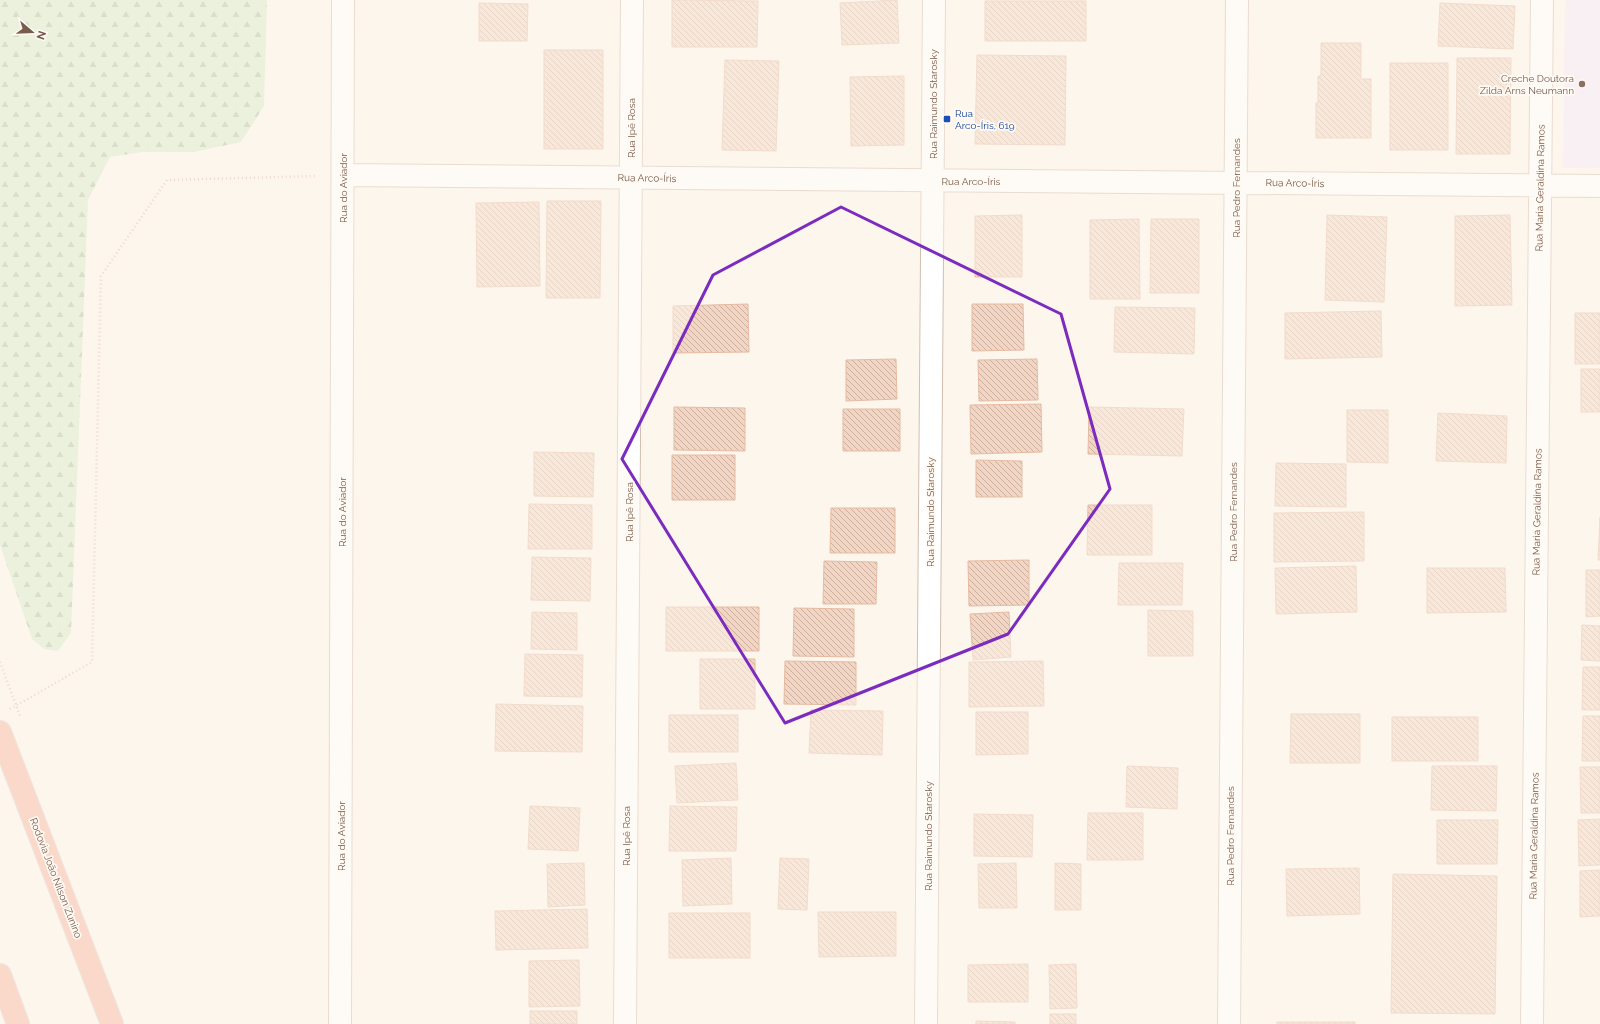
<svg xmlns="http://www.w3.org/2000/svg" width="1600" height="1024" font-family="Raleway,sans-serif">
  <defs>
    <pattern id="forest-firs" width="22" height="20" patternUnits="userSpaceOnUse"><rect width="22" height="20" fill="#d8ecc9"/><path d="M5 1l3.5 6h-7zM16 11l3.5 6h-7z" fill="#b4c2a5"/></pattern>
    <pattern id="building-back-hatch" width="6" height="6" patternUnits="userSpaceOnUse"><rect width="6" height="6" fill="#f3d5c3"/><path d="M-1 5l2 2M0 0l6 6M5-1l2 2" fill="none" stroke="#cab0a1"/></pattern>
  </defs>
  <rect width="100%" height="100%" fill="#fdf6ec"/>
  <path fill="#f3e8fa" d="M1565 0H1600V168H1563Z"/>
  <path fill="url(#forest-firs)" d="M0 0H267L264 106 241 142 194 152H143L110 157 88 200 71 633 58 651 44 649 32 639 0 545Z"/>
  <path fill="url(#building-back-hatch)" stroke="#e6bba3" d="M672 0 758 1 757 47H672Z
    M897 0 899 43 842 45 840 3Z
    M985 1H1086V41H985Z
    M479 3 528 4 527 41H479Z
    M1440 3 1515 6 1513 49 1438 46Z
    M1321 43H1361V79H1371V138H1316V103H1318V76H1321Z
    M544 50H603V149H544Z
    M977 55 1066 56 1065 145 975 144Z
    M1457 58H1511L1510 154H1456Z
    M725 60 779 61 776 151 722 150Z
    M1390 63H1448V150H1390Z
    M904 76V145L851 146 850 77Z
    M547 201H601L600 298H546Z
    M539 202 540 286 477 287 476 203Z
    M1022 215V277H975V216Z
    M1327 215 1387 217 1384 302 1325 300Z
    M1510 215 1512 305 1455 306V216Z
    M1139 219 1140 299H1090V220Z
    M1151 219H1199V293H1150Z
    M748 304 749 352 673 353V306Z
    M972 304H1023L1024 350 972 351Z
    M1115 307 1195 308 1194 354 1114 352Z
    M1381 311 1382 357 1285 359V313Z
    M1575 313H1600V364H1575Z
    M896 359 897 399 846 401V360Z
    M1037 359 1038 400 979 401 978 360Z
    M1581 369H1600V412H1581Z
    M1041 404 1042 452 971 454 970 405Z
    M674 407 745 408V451L674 450Z
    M1089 407 1184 409 1182 456 1088 454Z
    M843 409H900V451H843Z
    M1347 410H1388V463L1347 462Z
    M1438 413 1507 416 1506 463 1436 461Z
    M534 452 594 453 593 497 534 496Z
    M672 455H735V500H672Z
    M976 460 1022 461V497H976Z
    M1276 463 1346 464V507L1275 506Z
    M529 504 592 505V549H528Z
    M1088 505H1152V555H1087Z
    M831 508H895V553H830Z
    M1364 512V561L1274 562V513Z
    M1600 517V560H1598Z
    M532 557 591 558 590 601 531 600Z
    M1029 560V605L969 606 968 561Z
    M824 561 877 562 876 604H823Z
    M1119 563H1183L1182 605H1118Z
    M1356 566 1357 612 1276 614 1275 568Z
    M1427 568H1505L1506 612 1427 613Z
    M1586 570H1600V616L1586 617Z
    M666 607H759V651H666Z
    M794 608 854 609V657L793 656Z
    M1148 610 1193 611V656H1148Z
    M532 612 577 613V650L531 649Z
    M1009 612 1011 657 973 660 970 614Z
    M1582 625 1600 626V661L1581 660Z
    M525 654 583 655 582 697 524 696Z
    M700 659H755V709H700Z
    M785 661 856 662V705L784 704Z
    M1043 661 1044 706 969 707V662Z
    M1583 667H1600V710H1582Z
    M496 704 583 706 582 752 495 751Z
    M811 710 883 711 882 755 809 753Z
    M976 712H1028V754L976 755Z
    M1291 714H1360V763H1290Z
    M669 715H738V752H669Z
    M1583 716H1600V761H1582Z
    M1392 717H1478V761H1392Z
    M736 763 738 800 677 803 675 766Z
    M1127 766 1178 768 1177 809 1126 807Z
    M1432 766H1497L1496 811 1431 810Z
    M1580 767H1600V813H1581Z
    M530 806 580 808 578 851 528 849Z
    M670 806 737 807 736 851H669Z
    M1088 813H1143V860H1087Z
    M974 814 1033 815 1032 857 974 856Z
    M1600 819V865L1579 866 1578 820Z
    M1437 820H1498L1497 864H1437Z
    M731 858 732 904 683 906 682 860Z
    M780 858 809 859 807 910 778 909Z
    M584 863 585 905 548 907 547 864Z
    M1016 863 1017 908H979L978 864Z
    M1055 863 1081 864V910H1055Z
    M1359 868 1360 914 1287 916 1286 869Z
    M1600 870V916L1580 917V871Z
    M1393 874 1497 876 1495 1014 1391 1013Z
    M587 909 588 948 496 950 495 911Z
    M818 912H896V956L819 957Z
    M669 913H750V958H669Z
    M579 960 580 1006 529 1007V961Z
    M1028 964V1002H968V965Z
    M1076 964 1077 1008 1050 1009 1049 965Z
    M530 1011H577V1024H530Z
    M1050 1014H1076V1024H1050Z
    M976 1021 1015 1022V1024H976Z
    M1277 1022H1355V1024H1277Z"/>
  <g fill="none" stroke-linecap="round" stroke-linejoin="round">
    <defs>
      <path id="minor" d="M343 175 1600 186
        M340 1024 343 0
        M625 1024 632 0
        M926 1024 934 0
        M1229 1024 1237 0
        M1532 1024 1542 0"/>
      <path id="highway" d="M0 732 112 1024
        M0 975 18 1024"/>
    </defs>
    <use href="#minor" stroke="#d1beb0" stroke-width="24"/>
    <use href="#highway" stroke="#dad1cd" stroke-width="24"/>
    <path stroke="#d9b8a5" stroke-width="2.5" stroke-dasharray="1 3" stroke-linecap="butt" d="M0 662 20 716
      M10 709 92 662 101 276 167 180 317 176"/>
    <use href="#minor" stroke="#fff" stroke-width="22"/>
    <use href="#highway" stroke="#f7b7a3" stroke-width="22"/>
  </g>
  <path d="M0 0H1600V1024H0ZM841 207 1061 314 1110 489 1008 634 785 723 622 459 713 275Z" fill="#fdf6ec" fill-opacity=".55" fill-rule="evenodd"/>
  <path fill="none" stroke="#7b2cbf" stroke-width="3" stroke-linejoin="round" d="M841 207 1061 314 1110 489 1008 634 785 723 622 459 713 275Z"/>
  <circle fill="#8d6e63" stroke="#fffaf3" stroke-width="1.5" cx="1582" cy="84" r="4"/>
  <rect fill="#1a4fb4" stroke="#fffaf3" stroke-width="1.5" x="943" y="115" width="8" height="8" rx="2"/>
  <g text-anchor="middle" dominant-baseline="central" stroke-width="3.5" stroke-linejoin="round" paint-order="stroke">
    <g font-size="10" fill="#785e54" stroke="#fffaf3" text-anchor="end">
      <text x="1574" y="78">Creche Doutora<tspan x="1574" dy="12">Zilda Arns Neumann</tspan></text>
    </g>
    <g font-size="10" fill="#7a5c4d" stroke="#fffaf3">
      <text transform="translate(933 104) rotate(-90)">Rua Raimundo Starosky</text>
      <text transform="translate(631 128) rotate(-90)">Rua Ipê Rosa</text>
      <text transform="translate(647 178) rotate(1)">Rua Arco-Íris</text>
      <text x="971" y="181">Rua Arco-Íris</text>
      <text transform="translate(1295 183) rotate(1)">Rua Arco-Íris</text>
      <text transform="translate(343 188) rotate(-90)">Rua do Aviador</text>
      <text transform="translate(1236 188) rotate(-90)">Rua Pedro Fernandes</text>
      <text transform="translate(1540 188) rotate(-89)">Rua Maria Geraldina Ramos</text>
      <text transform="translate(342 512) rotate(-90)">Rua do Aviador</text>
      <text transform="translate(629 512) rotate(-90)">Rua Ipê Rosa</text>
      <text transform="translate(930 512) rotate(-90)">Rua Raimundo Starosky</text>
      <text transform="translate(1233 512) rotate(-90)">Rua Pedro Fernandes</text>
      <text transform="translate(1537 512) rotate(-89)">Rua Maria Geraldina Ramos</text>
      <text transform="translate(341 836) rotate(-90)">Rua do Aviador</text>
      <text transform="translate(626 836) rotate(-90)">Rua Ipê Rosa</text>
      <text transform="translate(928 836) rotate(-90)">Rua Raimundo Starosky</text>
      <text transform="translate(1230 836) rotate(-90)">Rua Pedro Fernandes</text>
      <text transform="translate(1534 836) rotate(-89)">Rua Maria Geraldina Ramos</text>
      <text transform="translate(56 878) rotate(69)">Rodovia João Nilson Zunino</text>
    </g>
    <g font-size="10" fill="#164399" stroke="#fffaf3" text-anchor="start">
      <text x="955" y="113">Rua<tspan x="955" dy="12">Arco-Íris, 619</tspan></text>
    </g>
  </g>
  <g transform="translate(32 32) rotate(109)" stroke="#fffaf3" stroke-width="3" paint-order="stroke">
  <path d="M0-3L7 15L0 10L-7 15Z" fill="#7a5c4d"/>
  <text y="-6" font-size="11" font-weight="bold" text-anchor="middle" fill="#7a5c4d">N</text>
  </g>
</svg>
